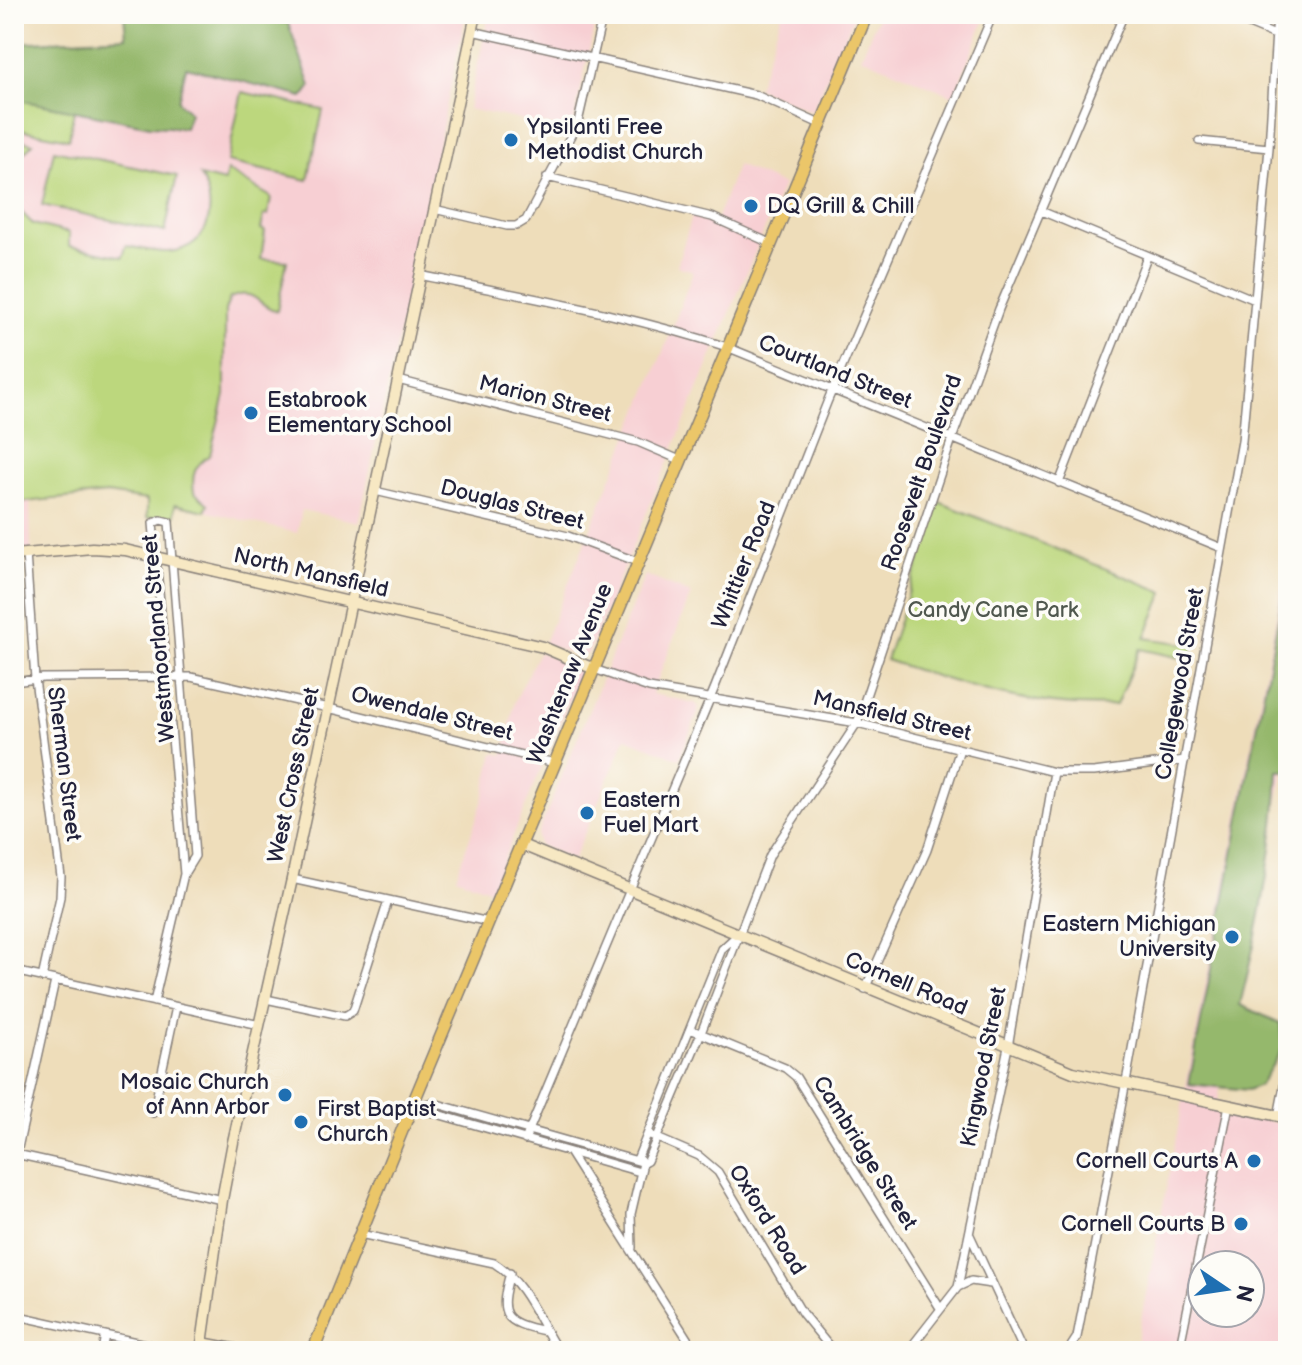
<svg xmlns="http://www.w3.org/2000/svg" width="1302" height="1365" font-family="'Balsamiq Sans',sans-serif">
  <rect width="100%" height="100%" fill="#fdfcf7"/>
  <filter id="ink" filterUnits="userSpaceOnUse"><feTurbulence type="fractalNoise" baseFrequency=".0125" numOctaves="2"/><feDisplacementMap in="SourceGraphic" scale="16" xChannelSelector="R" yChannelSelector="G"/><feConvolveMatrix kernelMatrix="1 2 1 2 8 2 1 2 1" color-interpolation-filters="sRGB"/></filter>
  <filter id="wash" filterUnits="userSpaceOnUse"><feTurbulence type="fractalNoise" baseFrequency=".006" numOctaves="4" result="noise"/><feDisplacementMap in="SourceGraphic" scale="32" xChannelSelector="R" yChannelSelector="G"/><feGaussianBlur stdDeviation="1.8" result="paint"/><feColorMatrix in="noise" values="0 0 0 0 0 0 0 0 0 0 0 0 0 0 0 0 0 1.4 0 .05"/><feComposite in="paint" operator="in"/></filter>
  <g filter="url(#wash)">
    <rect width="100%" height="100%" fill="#eeddba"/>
    <path fill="#f7cfd3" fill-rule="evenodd" d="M124 14H466L359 522 302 510 297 533 175 504V516L147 518V500L107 494 30 500 31 550 15 551 14 43 126 37Z
      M489 14H597L572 130 468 109Z
      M782 14H855L812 112 757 88Z
      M879 14H987L954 96 861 57Z
      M737 165 783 185 588 654 579 657 544 643 671 332 693 271 677 266 693 213 716 220Z
      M1288 555V764H1285L1216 1109 1281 1124 1288 1095V1351H1135ZM1202 1265H1250V1313H1202Z
      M645 575 691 594 652 694 695 703 698 706V713L679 759 626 738 573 860 539 845 537 836Z
      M539 652 577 668 580 674 491 890 456 877 483 800 494 753 503 755 515 701Z"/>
    <path fill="#bcd77d" stroke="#6f7c5c" stroke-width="2" d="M242 92 323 110 308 180 227 162Z
      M14 99 74 110 69 139 22 130 20 140 33 143 14 163Z
      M54 150 177 176 165 232 42 205Z
      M227 171 271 197 268 215H264L261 229 265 231 261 259 287 261 277 311C256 305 256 287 230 298L225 310V395L210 455C195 465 191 474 194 492L208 504 205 511 175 504V516L147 518V500L107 494 14 503V205L33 224 69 233V246L123 257 126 246C139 248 155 253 169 252 210 248 219 207 200 176L224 182Z
      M939 502 1164 592 1145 638 1194 645 1191 660 1140 649 1116 705C1037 710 960 685 886 660Z"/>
    <path fill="#95b86c" stroke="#5c6d54" stroke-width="2" d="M124 14H244L288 23 311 86 303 97 186 67 178 101 190 113 185 128 150 126 14 99V43L126 37Z
      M1288 566V771H1278C1275 850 1259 929 1240 1005L1280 1023 1283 1048 1260 1085 1248 1090 1189 1084Z"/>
  </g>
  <g filter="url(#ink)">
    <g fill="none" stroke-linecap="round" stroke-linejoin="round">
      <defs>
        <path id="street" d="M1225 14 1275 35
          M472 31 756 95 820 124
          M1199 141 1269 148
          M547 177 712 217 770 243
          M434 209 507 226H516L526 220 578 122 603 14
          M1041 211 1255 300
          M420 275C523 297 628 314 727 347L1222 548
          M398 380 638 442 680 460
          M1059 483 1147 257
          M375 491 568 536 638 562
          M161 520 169 522 195 856 184 874 153 523Z
          M26 554 35 679 61 877 60 897 42 978
          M594 669 649 688 857 723 1054 772H1094L1185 760
          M14 682 43 678 191 677 328 708 555 763
          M292 879 489 922
          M14 971 260 1025
          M865 989 927 850 960 749
          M266 999 345 1016 353 1011 388 901
          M154 1002 184 874
          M690 1029 785 1068 796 1077 940 1308
          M414 1101 423 1104 434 1103 641 1162
          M423 1104 430 1112 640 1172
          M153 1113 176 1007
          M1278 1117 1288 1065
          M648 1134 699 1156 718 1172 802 1313 833 1351
          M525 1140 715 687 828 400 993 14
          M569 1152 695 1351
          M16 1154 222 1200
          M643 1163 638 1157 722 949 735 937
          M14 1166 55 981
          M360 1234 494 1263C526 1283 538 1320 558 1351
          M970 1235 1024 1351
          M632 1248 631 1214 643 1163 647 1161 701 1033 770 855 857 723 952 439 999 309 1124 14
          M510 1273C498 1316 503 1322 545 1331
          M958 1287 971 1281 991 1284
          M14 1315 177 1351
          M102 1351 105 1335
          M908 1351 958 1287 1008 1047 1054 772
          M1068 1351 1077 1337 1128 1071 1242 441 1269 148 1277 14
          M1179 1351 1229 1105"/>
        <path id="secondary" d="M14 555 92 548 125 550 543 647 594 669
          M522 845 1073 1072 1288 1118
          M202 1343 244 1351
          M201 1351 222 1200 233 1142 292 879 476 14"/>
        <path id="primary" d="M313 1351 414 1101 867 14"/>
      </defs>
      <use href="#street" stroke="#88807a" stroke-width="10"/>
      <use href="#secondary" stroke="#88807a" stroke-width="13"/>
      <use href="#primary" stroke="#88807a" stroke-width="14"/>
      <use href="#street" stroke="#fff" stroke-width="7"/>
      <use href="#secondary" stroke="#f7e8c3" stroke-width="10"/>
      <use href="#primary" stroke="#ebc669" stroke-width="11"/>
    </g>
  </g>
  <g fill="#1f6fb2" stroke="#fdfcf7" stroke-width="3">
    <circle cx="511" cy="140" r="8"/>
    <circle cx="751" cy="206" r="8"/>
    <circle cx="251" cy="413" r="8"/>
    <circle cx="587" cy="813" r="8"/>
    <circle cx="1232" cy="937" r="8"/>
    <circle cx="285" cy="1095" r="8"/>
    <circle cx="301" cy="1122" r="8"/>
    <circle cx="1254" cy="1161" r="8"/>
    <circle cx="1241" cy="1224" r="8"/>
  </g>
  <g text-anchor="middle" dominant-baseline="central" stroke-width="7" stroke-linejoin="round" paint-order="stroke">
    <g font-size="22" fill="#22223b" stroke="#fdfcf7" text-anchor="start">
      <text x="527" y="127">Ypsilanti Free<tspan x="527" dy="25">Methodist Church</tspan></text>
      <text x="767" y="206">DQ Grill &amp; Chill</text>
      <text x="267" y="400">Estabrook<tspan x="267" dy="25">Elementary School</tspan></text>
      <text x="603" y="800">Eastern<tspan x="603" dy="25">Fuel Mart</tspan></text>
      <text x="1216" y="924" text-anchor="end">Eastern Michigan<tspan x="1216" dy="25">University</tspan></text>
      <text x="269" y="1082" text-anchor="end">Mosaic Church<tspan x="269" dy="25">of Ann Arbor</tspan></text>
      <text x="317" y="1109">First Baptist<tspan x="317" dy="25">Church</tspan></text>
      <text x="1238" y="1161" text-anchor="end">Cornell Courts A</text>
      <text x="1225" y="1224" text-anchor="end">Cornell Courts B</text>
    </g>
    <g font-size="22" fill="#22223b" stroke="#fdfcf7">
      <text transform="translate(835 372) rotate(22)">Courtland Street</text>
      <text transform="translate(545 399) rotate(14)">Marion Street</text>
      <text transform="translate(922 473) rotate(-71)">Roosevelt Boulevard</text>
      <text transform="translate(512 505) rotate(14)">Douglas Street</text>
      <text transform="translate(744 565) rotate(-68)">Whittier Road</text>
      <text transform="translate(311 573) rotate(13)">North Mansfield</text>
      <text transform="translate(159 638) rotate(-95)">Westmoorland Street</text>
      <text transform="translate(570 674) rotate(-68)">Washtenaw Avenue</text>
      <text transform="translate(1180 684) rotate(-80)">Collegewood Street</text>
      <text transform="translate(432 714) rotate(14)">Owendale Street</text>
      <text transform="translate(892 716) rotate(13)">Mansfield Street</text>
      <text transform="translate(64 764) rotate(83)">Sherman Street</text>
      <text transform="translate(294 775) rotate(-78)">West Cross Street</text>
      <text transform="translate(906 984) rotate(23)">Cornell Road</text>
      <text transform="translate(984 1067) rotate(-79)">Kingwood Street</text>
      <text transform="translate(865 1153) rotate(58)">Cambridge Street</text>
      <text transform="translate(767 1220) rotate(58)">Oxford Road</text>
    </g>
    <g font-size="22" fill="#50584f" stroke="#fdfcf7">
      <text x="993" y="610">Candy Cane Park</text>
    </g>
  </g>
  <rect width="1302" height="1365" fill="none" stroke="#fdfcf7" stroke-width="48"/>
  <g transform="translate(1226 1289) rotate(103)"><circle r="38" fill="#fdfcf7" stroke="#a5a5ac" stroke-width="2"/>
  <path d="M0-6L14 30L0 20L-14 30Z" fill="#1f6fb2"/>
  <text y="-12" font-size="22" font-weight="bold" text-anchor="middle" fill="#22223b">N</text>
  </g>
</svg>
